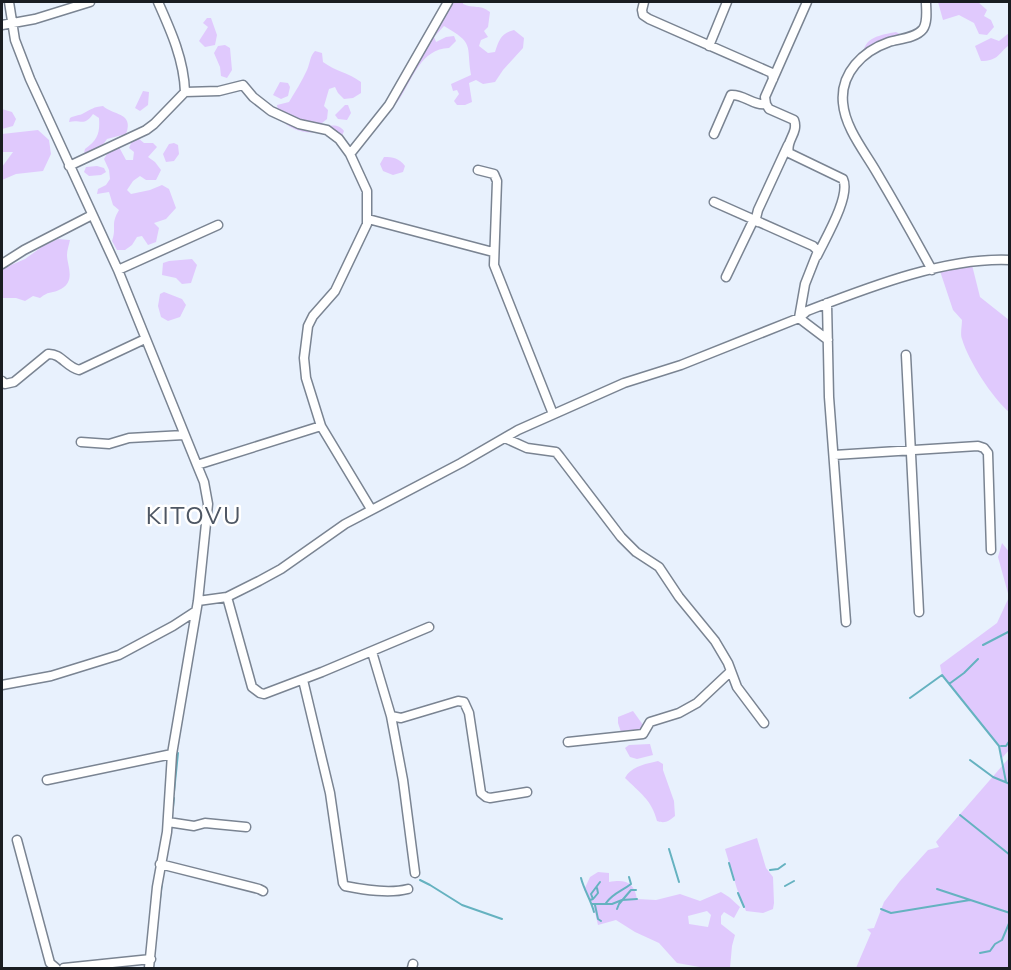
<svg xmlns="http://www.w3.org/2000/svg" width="1011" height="970" font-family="Mulish,sans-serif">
  <rect width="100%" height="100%" fill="#e8f1fd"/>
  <path fill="#e0c9fd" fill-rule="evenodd" d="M445 2H463V4C474 9 480 4 490 12L488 27 484 31 488 37 481 40 479 46 488 53 495 52C499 40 501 33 514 30L524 38 523 48 503 70 495 82 483 84 476 80 469 83 472 102 465 105H457L454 101 459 94 457 90 453 91 451 84 471 75C466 44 475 44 444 26L434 37 436 42 446 37 454 36 456 41 449 48C421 49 413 78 400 98 393 109 384 118 377 129H367L399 82Z
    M938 2H978L987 10 984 16 991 20 994 27 987 35 979 34 974 23 959 15 943 20Z
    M207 18H211L217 35 215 45 205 47 199 41 208 27 203 23Z
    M896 32 902 35 900 37 863 56C863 37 881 35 896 32Z
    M1009 33V45C998 54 998 61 981 61L975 46 991 38 999 41Z
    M225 45 230 48 232 70 227 78 221 76 220 67 214 53 218 46Z
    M315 51 322 53 323 62C335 71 349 73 361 82V93L353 98 344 99 338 93 335 87 329 89 324 106 328 110 327 119 322 123 324 127C332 125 339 124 344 131L342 136 330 137 318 131C309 135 292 130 285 123 280 119 278 111 277 105L289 102C295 92 302 81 307 70 310 63 310 56 315 51Z
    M280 82 288 83 290 87 288 96 281 99 273 95Z
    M143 91 149 92 148 105 140 111 135 108Z
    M345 105H348L351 113 347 120 338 119 335 115Z
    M103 106C114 116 134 112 126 134L107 139 102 146 84 153 85 149C98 140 100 133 99 118L93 114C84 127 81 119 69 122L70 118C75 115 79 116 84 113 92 109 93 107 103 106Z
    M2 109 12 112 16 119 13 126 2 129Z
    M38 130 49 140 51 154 43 171 16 174 2 180V167L13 152H2V134Z
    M138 138 144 143H153L157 147 148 157 155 162 161 170 156 180H146L140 176 133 181 127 190 131 194 150 190 162 185 169 189 176 208 166 219 154 223 159 228 156 242 148 245 142 236 137 237 132 245 125 250H117L112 241C117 227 110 225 119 210L113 205 109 192 97 194 98 189 106 185 110 179 109 170 104 159C108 152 111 150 119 147L126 160H133L134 152 129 148 132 141Z
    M174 143 178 145 179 154 174 161 166 162 163 154 169 144Z
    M384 157C393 157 399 158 405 166L403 172 393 175 383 171 380 164Z
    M97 166 104 168 106 172 101 175 89 176 84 172 86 167Z
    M58 239 70 240C69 245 67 250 67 255 67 265 76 281 61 289 52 294 50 290 40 298L33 296 25 301 16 298H2V269L25 259 43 246Z
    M192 259 197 265 191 283 182 284 176 278 162 275 163 263 169 261Z
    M972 265 980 297 1009 320V412C992 397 969 362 962 339 960 334 962 326 962 320L953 310 940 271Z
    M164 292 182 299 186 305 180 317 168 321 161 317 158 306 160 294Z
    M1002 543 1010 553V749L1002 758 999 746 942 675 940 665 997 623 1009 597 998 557Z
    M633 711 646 729 622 735 618 723V717Z
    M650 744 653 755 637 759 630 757 625 748 629 745Z
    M1009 758V968H856L871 933 867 929 874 928 884 902 900 881 928 850 939 847 936 842 942 835Z
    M658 761 663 764V770L674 801 675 816C669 821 665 824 657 821 652 800 639 792 625 778 631 766 646 764 658 761Z
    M757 838 766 868 773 877 774 903 773 909 763 913 746 911 737 889 725 849Z
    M598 872 609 873V882C626 879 634 882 637 899L656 900 680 894 700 901 721 892 729 897 740 907 734 918 724 912 721 916V924L735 935 732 946 730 968H705L677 963 659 943 635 932 616 920 598 925 593 904 584 890 590 877ZM707 911 711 915 708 927 689 924 688 916Z"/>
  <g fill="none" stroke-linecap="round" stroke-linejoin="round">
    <path stroke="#65b2c0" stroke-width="2" d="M983 645 1010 631
      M949 684 964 673 978 659
      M910 698 942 675 999 746 1006 782
      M1001 746H1006L1010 740
      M970 760 993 777 1010 784
      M174 792 178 753
      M173 807 174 798
      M960 815 1010 855
      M669 849 679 882
      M729 863 734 880
      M770 870 778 869 785 864
      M581 878C584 890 591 900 594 912
      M420 880 430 885 462 905 502 919
      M785 886 794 881
      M937 889 1010 913
      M738 893 744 907
      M160 898 162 883
      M594 898 598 893 597 888
      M590 900 593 899 591 894 600 882
      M606 903C613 893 622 891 631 884L629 877
      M592 904H612L622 900 637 899
      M595 905 598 919 601 921
      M617 909 619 904 631 890H636
      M881 909 891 913 970 900
      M980 953 990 951 995 944 1002 940 1010 921"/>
    <defs>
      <path id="minor" d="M9 2 15 40 30 79 118 270 197 465 204 482 208 504 198 601 172 754 167 832 157 887 149 968
        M158 2C171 31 184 60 185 92
        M644 2 642 10 643 15 649 19 772 73 773 79
        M807 2 765 97 766 104 769 109 794 120C799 133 785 141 789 153L843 179C851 196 825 239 817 256
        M926 2C926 9 928 22 923 29 916 38 899 39 889 42 863 51 840 73 843 103 845 128 865 152 877 173 896 205 914 237 932 270
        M2 25 35 19 90 2
        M709 46 727 2
        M714 134 731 95C744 94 753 106 766 104
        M350 154 389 105 448 2
        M69 166 146 130 154 124 185 92 219 91 243 85 253 97 271 111 299 124 327 130 339 139 350 154 367 191V224L335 291 313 316 308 326 304 358 306 378 321 426 371 509
        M478 170 494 174 497 181 494 265 553 414
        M714 202 813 246 818 251 805 284 799 318 828 340
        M368 219 493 252
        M758 222 756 218 758 210 788 145
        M2 264 24 250 92 215
        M118 270 218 225
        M726 277 754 219
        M827 303 829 397 846 622
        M906 355 919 612
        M2 381 5 384 14 382 48 354C61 353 66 367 79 370L145 339
        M505 438 527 448 556 452 560 457 621 537 636 552 659 567 679 597 715 641 728 663 737 687 764 723
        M81 442 109 444 129 438 184 435
        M834 455 978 446 984 448 988 453 991 550
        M197 465 321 426
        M227 597 252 687 260 693 264 694 322 672 429 627
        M198 601 227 597 259 581 281 569 345 524 461 463 518 430 624 383 681 365 799 318 807 311C867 288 945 257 1010 260
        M372 652 391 716 401 718 458 701 464 702 469 713 481 793 486 797 490 798 527 792
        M303 680 330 793 343 883 345 886C365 890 389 894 408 889
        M2 685 51 676 119 655 173 626 196 611
        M391 716 403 780 415 873
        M568 742 643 734 650 722 679 713 697 703 730 672
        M47 780 172 754
        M168 822 194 826 205 823 246 827
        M17 840 50 963 56 968
        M160 864 259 889 263 891
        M64 968 151 959
        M412 968 413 964"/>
    </defs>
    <use href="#minor" stroke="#7a8492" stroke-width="11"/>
    <use href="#minor" stroke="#fff" stroke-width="8"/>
  </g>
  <g text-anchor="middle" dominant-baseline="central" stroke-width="5" stroke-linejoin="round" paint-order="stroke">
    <g font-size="24" letter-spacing="1.5" fill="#4e5764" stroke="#fff">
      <text x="194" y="515">KITOVU</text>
    </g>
  </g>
  <rect width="1011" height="970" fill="none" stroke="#191d22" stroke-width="6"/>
</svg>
